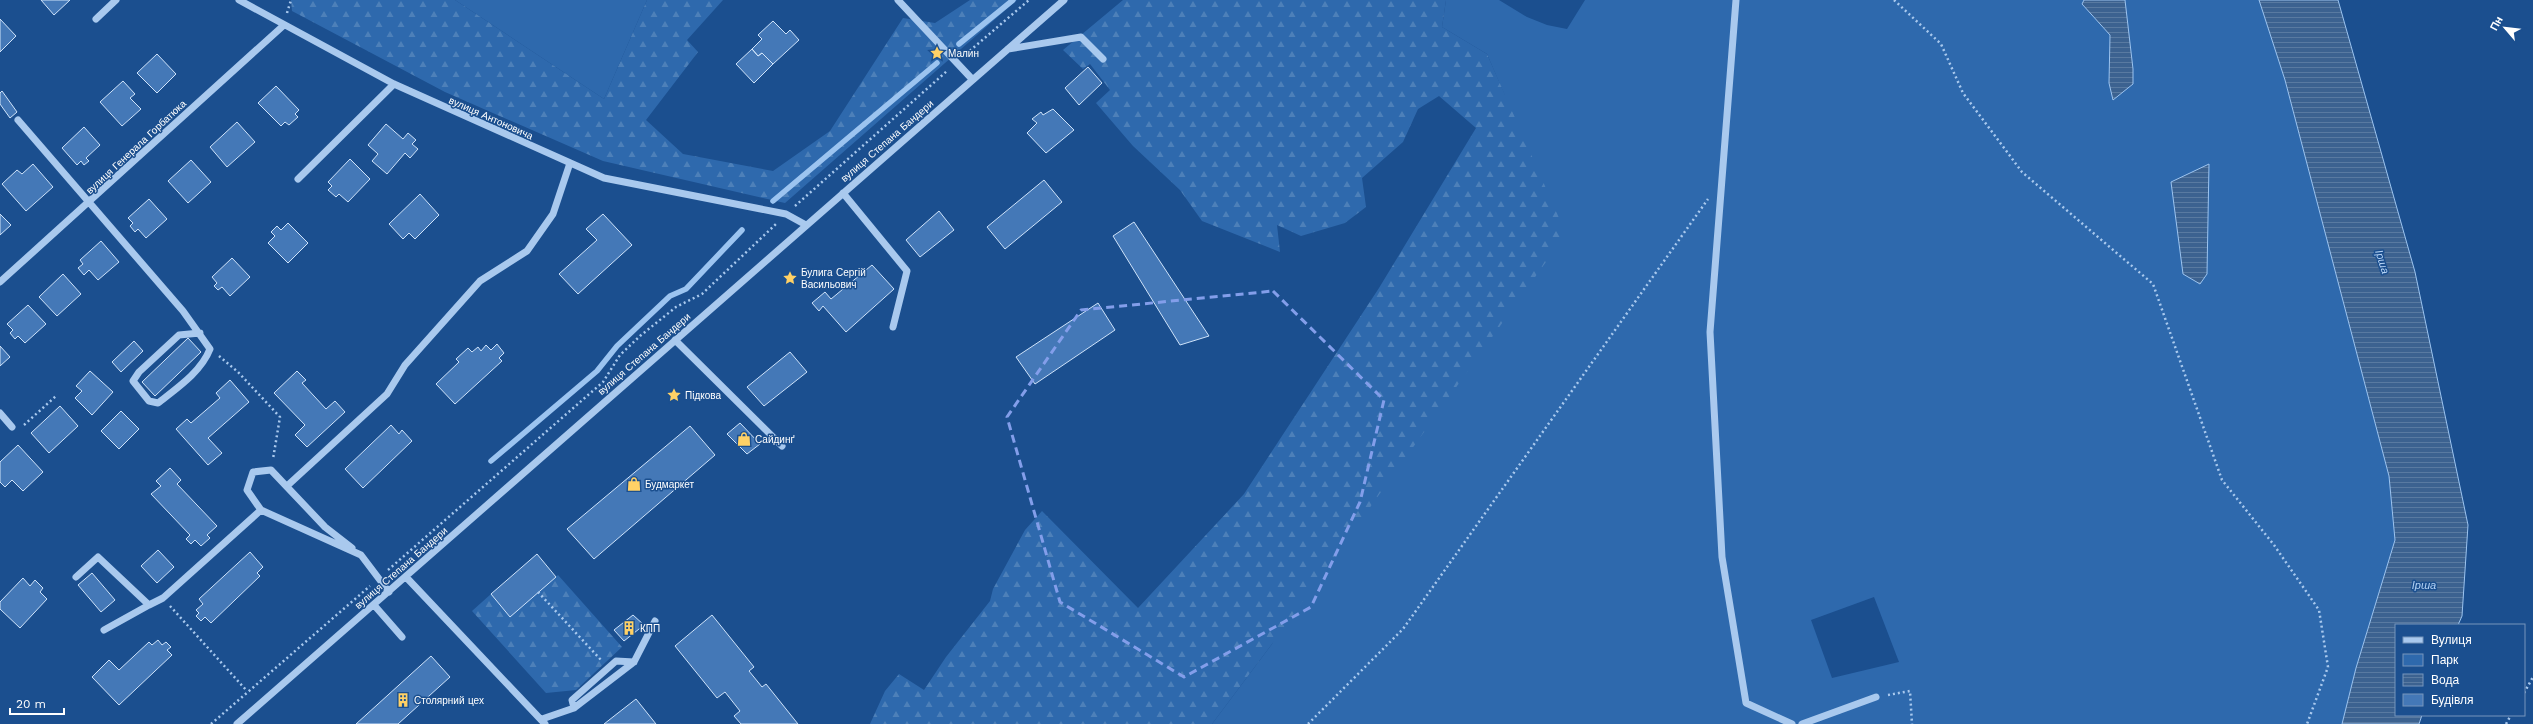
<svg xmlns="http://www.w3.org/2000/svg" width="2533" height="724" font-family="'Work Sans',sans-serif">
  <defs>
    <pattern id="forest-firs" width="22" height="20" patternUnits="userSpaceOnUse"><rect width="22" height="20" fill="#2e69ad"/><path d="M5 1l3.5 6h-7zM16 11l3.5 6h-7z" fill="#4d80b9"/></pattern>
    <pattern id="water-rules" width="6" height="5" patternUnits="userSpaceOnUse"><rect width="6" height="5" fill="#3c6290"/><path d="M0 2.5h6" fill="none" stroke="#597aa1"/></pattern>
  </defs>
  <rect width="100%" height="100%" fill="#1b4f8f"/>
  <path fill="#2e69ad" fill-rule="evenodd" d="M455 0H647L604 99Z
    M1446 0H1499L1527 17 1547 25 1567 29 1585 0H2084L2082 4 2110 35 2109 83 2133 69 2125 0H2259L2285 80 2389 476 2395 540 2356 668 2342 724H1212L1272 644 1505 96 1487 54 1442 27ZM1874 597 1899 662 1832 678 1811 620Z"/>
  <path fill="url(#forest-firs)" d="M291 0H455L604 99 647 0H723L687 40 698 52 646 120 683 154 773 171 830 131 903 18 935 23 970 0H1017L785 203 603 161 445 92 292 11Z
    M1123 0H1446L1442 27 1487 54 1566 234 1272 644 1212 724H870L885 691 899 674 924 690 946 657 990 601 993 589 1025 530 1042 511 1138 608 1244 494 1379 288 1476 128 1439 96 1418 109 1403 142 1362 178 1366 207 1345 223 1301 236 1277 225 1280 252 1202 221 1180 190 1133 146 1096 103 1110 90 1090 64 1083 69 1063 50Z
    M558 575 622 647 576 690 546 693 472 611 491 594 510 616Z"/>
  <path fill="url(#water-rules)" stroke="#9cc4f0" d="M2084 0H2125L2133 69V84L2113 100 2109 83 2110 35 2082 4Z
    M2259 0H2338L2415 272 2468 525 2462 616 2458 625H2396V715H2422L2419 724H2342L2356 668 2395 540 2389 476 2285 80Z
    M2209 164 2207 274 2200 284 2183 274 2171 182Z"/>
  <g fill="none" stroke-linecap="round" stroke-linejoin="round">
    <path stroke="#9cc4f0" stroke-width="5.5" d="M959 44 1013 0
      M773 201 937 63
      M491 461 597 371 617 346 670 296 686 289 742 230"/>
  </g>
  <path fill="#4478b7" stroke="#cfe3fa" d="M41 0H70L54 15Z
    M0 19 16 36 0 52Z
    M773 21 786 34 790 30 799 40 773 64 762 53 758 56 752 49 762 39 758 35Z
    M752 49 758 56 762 53 773 64 754 83 736 64Z
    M157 54 176 74 157 93 137 73Z
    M1088 67 1102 83 1079 105 1065 88Z
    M123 81 135 94 130 98 141 109 122 126 100 102Z
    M276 86 299 110 295 114 298 117 289 125 285 122 281 126 258 103Z
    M2 91 17 112 10 118 0 104V93Z
    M1053 109 1074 130 1046 153 1027 133 1037 123 1032 119 1041 112 1043 115Z
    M237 122 255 142 227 167 210 147Z
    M386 124 403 139 408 133 416 140 412 144 418 149 410 158 405 153 387 174 372 161 378 154 368 145Z
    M84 127 100 145 86 158 89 161 84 165 81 161 77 165 62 148Z
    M350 159 370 179 348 202 339 194 336 197 328 190 332 186 328 182Z
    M191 160 211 182 188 203 168 181Z
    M33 164 53 187 26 211 2 184 17 170 22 174Z
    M1044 180 1062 202 1005 249 987 227Z
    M420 194 439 215 415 239 409 233 403 239 389 224Z
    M149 199 167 219 146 238 138 229 135 232 130 226 133 223 128 218Z
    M939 211 954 230 920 257 906 240Z
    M0 214 11 225 0 235Z
    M603 214 632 245 578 294 559 274 597 240 586 229Z
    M1134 222 1209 336 1180 345 1113 236Z
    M288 223 308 243 288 263 268 243 275 236 271 232 277 226 281 230Z
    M101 241 119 262 98 280 89 270 84 275 78 268 83 264 80 260Z
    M232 258 250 277 230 296 222 287 218 290 214 286 217 283 212 277Z
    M872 265 894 289 846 332 823 306 819 311 812 303 825 292 831 299Z
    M63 274 81 294 57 316 39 297Z
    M1098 303 1115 330 1035 384 1016 357Z
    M28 305 46 324 25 343 18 336 15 339 10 333 13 330 7 324Z
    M188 338 201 352 155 396 142 382Z
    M134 341 143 351 121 372 112 362Z
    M497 344 504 353 499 358 502 361 455 404 436 384 459 362 456 359 468 348 472 352 478 347 481 351 486 345 491 350Z
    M0 346 10 357 0 366Z
    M790 352 807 372 764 406 747 387Z
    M90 371 113 392 92 415 75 398 82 391 76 386Z
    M297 371 306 380 302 383 326 409 335 401 345 412 307 447 295 435 305 425 274 393Z
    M230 380 249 402 208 438 222 453 208 465 176 429 187 419 191 423 220 398 216 393Z
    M60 406 78 426 49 453 31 433Z
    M121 411 139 429 119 449 101 431Z
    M740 423 760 444 747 454 727 434Z
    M391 425 399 434 402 430 412 441 363 488 345 469Z
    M690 426 715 455 594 559 567 529Z
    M18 445 43 472 23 491 12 480 5 487 0 482V462Z
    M170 468 181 480 177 484 217 526 207 535 210 538 201 546 195 540 191 544 186 539 190 535 151 494 161 486 156 481Z
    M158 550 174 567 157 583 141 566Z
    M250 552 263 567 257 573 260 576 211 623 205 617 201 621 196 616 199 613 196 610 203 604 199 599Z
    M537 554 556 577 510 617 491 594Z
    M92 573 115 600 101 612 78 585Z
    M23 578 30 586 35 580 43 588 40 592 47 599 20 628 0 609V602Z
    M633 615 644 625 624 641 614 630Z
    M712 615 754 667 749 671 762 687 766 684 798 724H741L734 716 740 711 725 692 717 698 675 646Z
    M158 640 162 645 166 642 171 647 167 650 172 655 119 705 92 677 109 660 119 670 149 642 152 645Z
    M431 656 450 677 398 724H356Z
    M636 699 656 724H604L618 713Z"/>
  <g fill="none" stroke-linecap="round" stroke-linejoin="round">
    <path stroke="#a9c9ee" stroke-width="2.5" stroke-dasharray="2 3" stroke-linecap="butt" d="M1894 0 1941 44 1963 93 2022 172 2153 284 2222 480 2274 545 2319 610 2328 667 2307 724
      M287 13 291 0
      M966 54 1029 0
      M795 206 947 71
      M219 356 238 372 280 417 273 459
      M24 425 56 396
      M388 570 603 382 620 355 640 336 676 307 702 294 776 224
      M538 592 601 660
      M170 606 247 691
      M2524 693 2533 677
      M1888 695 1910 691 1912 724
      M211 724 370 586
      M1308 724 1403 629 1708 199
      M2506 724 2511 715"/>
    <path stroke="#a9c9ee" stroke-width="7" d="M239 0 394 84 604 178 786 214 806 225
      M898 0 972 79
      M1736 0 1710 332 1722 557 1746 703 1792 724
      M96 19 116 0
      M1008 49 1081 37 1103 59
      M18 120 183 311 210 349C201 372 177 388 158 403L149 401 133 381 139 372 179 335 200 333
      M298 179 394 84
      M843 193 907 271 893 327
      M0 282 284 25
      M675 340 782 446
      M0 413 12 427
      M287 486 387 394 405 365 480 281 527 251 553 214 570 163
      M261 510 247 490 253 472 271 470 325 527 352 548
      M76 577 98 557 149 605 163 598 261 510 361 555 389 592
      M406 577 545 724
      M374 605 402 637
      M104 630 149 605
      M574 708 572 700 616 661 634 662
      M542 719 574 708 634 662 655 621
      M237 724 1064 0
      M1802 724 1876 697"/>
  </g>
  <path fill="none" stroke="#839eea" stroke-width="3" stroke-dasharray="8 5" stroke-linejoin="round" d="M1273 291 1384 400 1360 502 1311 607 1184 677 1060 602 1007 417 1081 310Z"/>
  <defs>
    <symbol id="sight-bare" viewBox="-9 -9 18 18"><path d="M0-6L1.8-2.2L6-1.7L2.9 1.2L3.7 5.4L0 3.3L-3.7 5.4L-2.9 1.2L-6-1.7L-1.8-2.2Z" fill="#ffd166" stroke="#1b4f8f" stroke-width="2.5" paint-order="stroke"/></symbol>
    <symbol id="shop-bare" viewBox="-9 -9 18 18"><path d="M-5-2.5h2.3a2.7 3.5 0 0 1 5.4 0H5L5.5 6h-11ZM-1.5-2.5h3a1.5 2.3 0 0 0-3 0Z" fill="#ffd166" stroke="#1b4f8f" stroke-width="2.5" paint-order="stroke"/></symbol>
    <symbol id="building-bare" viewBox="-9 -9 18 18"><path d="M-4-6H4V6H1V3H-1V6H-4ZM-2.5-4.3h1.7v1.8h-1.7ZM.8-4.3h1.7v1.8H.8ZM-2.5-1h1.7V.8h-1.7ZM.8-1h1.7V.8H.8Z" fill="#ffd166" stroke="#1b4f8f" stroke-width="2.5" paint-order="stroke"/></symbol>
  </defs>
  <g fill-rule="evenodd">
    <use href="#sight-bare" x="927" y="43" width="20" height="20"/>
    <use href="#sight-bare" x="780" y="268" width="20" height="20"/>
    <use href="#sight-bare" x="664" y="385" width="20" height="20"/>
    <use href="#shop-bare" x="734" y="429" width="20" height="20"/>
    <use href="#shop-bare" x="624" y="474" width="20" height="20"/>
    <use href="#building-bare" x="619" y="618" width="20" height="20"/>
    <use href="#building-bare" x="393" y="690" width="20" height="20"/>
  </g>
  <g text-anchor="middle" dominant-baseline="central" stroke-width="3" stroke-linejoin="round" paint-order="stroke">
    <g font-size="10" fill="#fff" stroke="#1b4f8f" text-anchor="start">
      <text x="948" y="53">Малин</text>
      <text x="801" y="272">Булига Сергій<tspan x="801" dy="12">Васильович</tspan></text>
      <text x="685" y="395">Підкова</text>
      <text x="755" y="439">Сайдинґ</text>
      <text x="645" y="484">Будмаркет</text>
      <text x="640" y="628">КПП</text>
      <text x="414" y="700">Столярний цех</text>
    </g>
    <g font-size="10" fill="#fff" stroke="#1b4f8f">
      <text transform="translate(491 118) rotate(24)">вулиця Антоновича</text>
      <text transform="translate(887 141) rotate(-41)">вулиця Степана Бандери</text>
      <text transform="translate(136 147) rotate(-43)">вулиця Генерала Горбатюка</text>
      <text transform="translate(644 354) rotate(-41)">вулиця Степана Бандери</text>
      <text transform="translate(401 568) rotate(-41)">вулиця Степана Бандери</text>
    </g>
    <g font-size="11" font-style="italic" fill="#b5d3f5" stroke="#1b4f8f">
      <text transform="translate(2382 262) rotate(73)">Ірша</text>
      <text x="2424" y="585">Ірша</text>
    </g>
  </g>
  <rect x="2395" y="624" width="130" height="92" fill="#1b4f8f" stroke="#7695bc"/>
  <rect x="2403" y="637" width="20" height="6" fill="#a9c9ee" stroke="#7695bc"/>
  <text x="2431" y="644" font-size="12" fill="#ffffff">Вулиця</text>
  <rect x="2403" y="654" width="20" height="12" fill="#2e69ad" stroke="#7695bc"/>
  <text x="2431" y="664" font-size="12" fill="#ffffff">Парк</text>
  <rect x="2403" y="674" width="20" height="12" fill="url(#water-rules)" stroke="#7695bc"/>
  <text x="2431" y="684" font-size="12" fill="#ffffff">Вода</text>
  <rect x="2403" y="694" width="20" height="12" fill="#4478b7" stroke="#7695bc"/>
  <text x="2431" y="704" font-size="12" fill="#ffffff">Будівля</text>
  <g transform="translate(2505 28) rotate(298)" stroke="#1b4f8f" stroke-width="3" paint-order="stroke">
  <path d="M0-3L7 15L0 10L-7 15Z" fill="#ffffff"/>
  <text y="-6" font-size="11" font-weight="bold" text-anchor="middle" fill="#ffffff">Пн</text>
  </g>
  <path d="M10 708v6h54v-6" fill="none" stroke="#ffffff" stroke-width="2"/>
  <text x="16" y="708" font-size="12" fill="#ffffff" stroke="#1b4f8f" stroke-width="3" paint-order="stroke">20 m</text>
</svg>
